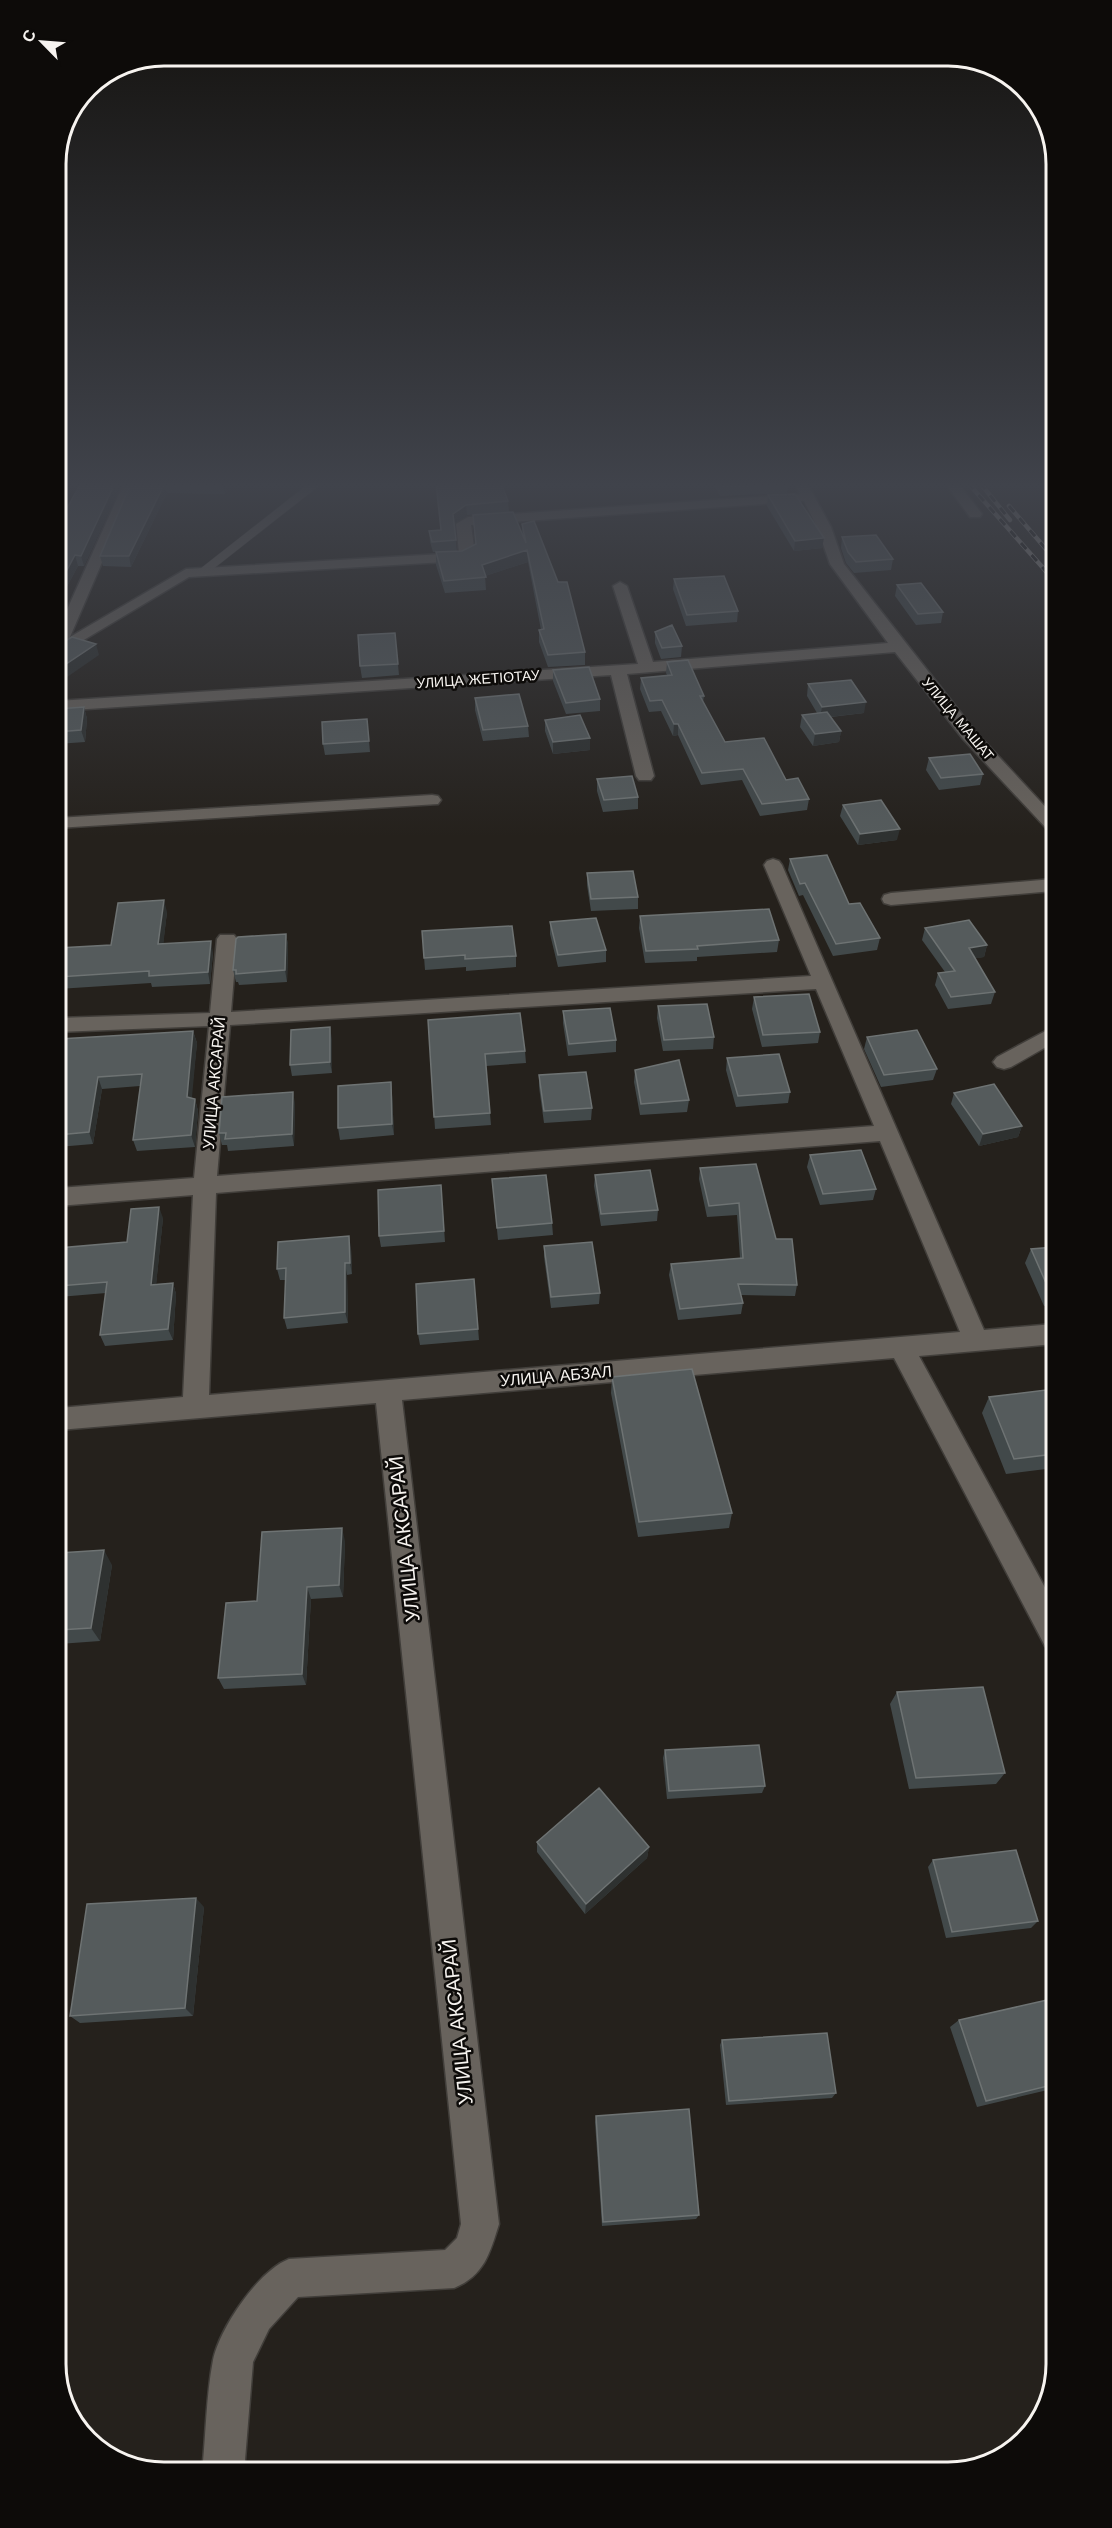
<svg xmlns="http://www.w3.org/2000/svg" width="1112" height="2528" font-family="'Work Sans',sans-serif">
  <rect width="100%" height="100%" fill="#25211c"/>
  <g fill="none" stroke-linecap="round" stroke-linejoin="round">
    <defs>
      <path id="lane" d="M204 571 316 483"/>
      <path id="street" d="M124 483H136L70 637 186 569 459 553 456 524 468 517 800 494 795 484 807 483 831 527 844 564 975 731 1052 814V829L1046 828 963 739 895 652 627 674 654 776 651 780H639L636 776 611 675 57 711V701L638 664 613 586 620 582 627 586 653 662 888 643 830 564 817 527 804 501 471 525 475 554 462 561 189 577 57 656V632Z
        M945 483H958L982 514 980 517H970Z
        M432 795 438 796 441 800 438 804 57 828V818Z
        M773 859 779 861 782 865 984 1330 1054 1324V1344L919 1356 1055 1606V1650L1045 1646 894 1358 402 1400 499 2224C490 2253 484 2276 454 2288L298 2297 269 2329 253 2362 244 2472H202C206 2435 206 2396 213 2360 220 2328 258 2271 289 2259L445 2250 457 2238 461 2224 376 1403 59 1430V1408L183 1397 193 1195 58 1206V1188L194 1178 209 1026 58 1032V1018L210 1013 217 939 220 935H234L237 939 231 1012 811 976 764 865 767 861ZM816 989 874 1126 217 1176 230 1025ZM880 1141 960 1332 209 1395 216 1193Z
        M1053 879V891L891 905 884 903 882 899 884 895 891 893Z
        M1053 1027V1043L1011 1067 1004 1069 997 1067 993 1062 997 1057Z"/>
    </defs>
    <use href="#lane" stroke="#413e3a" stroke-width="9"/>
    <use href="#street" stroke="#413e3a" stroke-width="3"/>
    <use href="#lane" stroke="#68635d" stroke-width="8"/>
    <use href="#street" fill="#68635d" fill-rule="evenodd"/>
    <defs>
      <path id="rail" d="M968 483 1052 578
        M980 483 1010 520
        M1009 506 1052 556"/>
    </defs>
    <use href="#rail" stroke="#9b9793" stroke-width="4.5"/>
    <use href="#rail" stroke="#0d0b09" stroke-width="3" stroke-dasharray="8" stroke-linecap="butt"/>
  </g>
  <path fill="#42494a" d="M81 483H122L84 566H78L57 605V517H62Z
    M131 483H230L225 494 167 493 131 567 103 566 100 556Z
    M713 483H788L787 493 720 496Z
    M464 484 508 501 509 512 467 515 454 524 457 551 433 552 430 542 429 531 440 530Z
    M768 495 822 548 794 551 767 506Z
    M473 515 522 534V524L585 652V665L548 667 539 642V630H541L528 562 485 576 486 590 445 593 436 565V552L462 551 475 544Z
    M842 537 893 559 891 570 854 573 846 563 841 548Z
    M674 579 738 611 737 622 686 626 673 589Z
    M897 585 943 612 941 623 916 625 895 596Z
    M655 632 682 646 681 657 661 659 655 643Z
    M395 633 399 675 362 678 360 666Z
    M667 662 704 696 703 702 725 742 786 780 809 799 807 810 760 816 742 780 701 785 678 735 673 736 661 711 649 712 640 689 641 678 667 675 666 673Z
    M553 670 600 699V711L566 714 553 681Z
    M808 684 864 713 831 717 841 731 839 742 813 746 800 727 802 715 817 713 807 696Z
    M475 698 528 726 529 737 483 741 475 710Z
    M84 707 87 719 85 742 57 744V709Z
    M367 719 370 752 325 755 323 744Z
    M545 720 590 750 553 754 545 731Z
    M929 758 983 774 980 785 939 790 926 770Z
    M597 779 638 797V809L603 812 597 791Z
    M843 805 897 840 858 845 840 816Z
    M790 859 849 904 880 938 877 950 833 956 803 895 799 896 788 870Z
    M587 873 638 897V909L591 911 587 885Z
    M167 912 163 944 213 953 210 984 152 987 151 983 58 989V948L111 945Z
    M640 916 779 940 777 952 697 957V961L645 963 639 928Z
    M550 922 606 950V962L558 967 550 934Z
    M925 928 987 945 984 957 975 958 995 992 991 1004 948 1009 935 985 938 973 945 972 922 940Z
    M422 931 516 956V967L466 971V967L425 970Z
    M286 934 288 945 287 982 239 985 238 982H236L233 970Z
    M754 997 820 1032 818 1043 762 1047 752 1009Z
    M658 1006 714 1037 713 1049 663 1051 657 1018Z
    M563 1011 616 1040V1052L568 1056 563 1023Z
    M428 1020 525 1051 526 1063 486 1066 491 1125 435 1129Z
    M193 1031 197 1043 191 1098 195 1099 198 1111 195 1147 137 1151 133 1140 140 1086 102 1089 93 1144 58 1147V1043Z
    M867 1037 937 1069 933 1080 881 1087 864 1049Z
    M332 1039V1073L292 1076 290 1065Z
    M727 1058 790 1092 788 1103 736 1107 726 1070Z
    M635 1070 689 1100 687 1112 640 1115 634 1082Z
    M539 1075 592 1108 591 1120 544 1123 539 1087Z
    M391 1082 392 1093 394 1135 340 1140 338 1128Z
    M954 1093 1022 1126 1018 1137 979 1146 951 1104Z
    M295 1103 294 1146 228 1151 227 1145H222L219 1133Z
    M810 1155 876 1189 873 1200 820 1205 807 1167Z
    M700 1168 776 1239 797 1285 795 1296 741 1295 743 1303 741 1314 678 1320 669 1275 671 1264 740 1258 737 1215 707 1217 699 1179Z
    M595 1175 658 1210 657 1221 601 1226 594 1186Z
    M492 1179 552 1223 553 1235 498 1240Z
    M441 1185 445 1242 381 1247 379 1236Z
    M163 1218 156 1284 173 1283 176 1294 173 1340 105 1346 100 1335 106 1293 59 1297 58 1248 127 1242Z
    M544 1246 600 1293 599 1304 551 1308 544 1257Z
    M1054 1247V1305L1044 1306 1025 1263 1031 1249Z
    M351 1248 352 1274 347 1275 348 1323 287 1329 284 1318 286 1280H280L277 1269Z
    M474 1279 479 1340 420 1345 418 1334Z
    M612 1377 732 1513 729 1528 638 1537 611 1393Z
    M1054 1389V1468L1006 1474 982 1413 989 1397Z
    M345 1541 343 1597 311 1599 306 1685 224 1689 218 1678 257 1601Z
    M59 1553 112 1565 100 1641 59 1644Z
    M897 1692 1005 1773 996 1784 909 1789 890 1704Z
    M665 1750 765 1786 762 1793 667 1799 663 1758Z
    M537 1842 649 1847 647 1858 585 1914 537 1852Z
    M933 1860 1038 1921 1031 1928 946 1938 928 1867Z
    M204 1907 193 2016 80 2023 70 2016Z
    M1056 1998V2088L977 2107 950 2027 959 2020Z
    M722 2040 836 2093 832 2098 726 2105 720 2045Z
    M596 2116 699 2215 696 2219 602 2226 595 2122Z"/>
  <path fill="#2e3130" d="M115 483H122L84 566 81 556Z
    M165 483 167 493 131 567 129 556Z
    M223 483H230L225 494 223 484Z
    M466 505 467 515 454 524 453 514Z
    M824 538 822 548 794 551 795 541Z
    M527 550 528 562 482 577V565Z
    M75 555 78 566 57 605V589Z
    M96 644 99 655 57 684V670Z
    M866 702 864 713 820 718 822 707Z
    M84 707 87 719 85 742 81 730Z
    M674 724H678V735L673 736Z
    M841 731 839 742 813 746 815 734Z
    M590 738V750L553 754V742Z
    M900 829 897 840 858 845 860 834Z
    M164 900 167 912 162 956 158 944Z
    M286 934 288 945 287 982 285 970Z
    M211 941 213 953 210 984 208 972Z
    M987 945 984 957 965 960 969 948Z
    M330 1027 332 1039V1073L330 1062Z
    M193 1031 197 1043 191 1108 187 1097Z
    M98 1077 102 1089 93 1144 89 1132Z
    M391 1082 392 1093 394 1135 392 1124Z
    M293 1092 295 1103 294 1146 292 1134Z
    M195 1099 198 1111 195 1147 191 1135Z
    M1022 1126 1018 1137 979 1146 983 1134Z
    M159 1207 163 1218 155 1296 151 1285Z
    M349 1236 351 1248 352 1274 350 1263Z
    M345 1263 347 1275 348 1323 345 1312Z
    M173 1283 176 1294 173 1340 168 1329Z
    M342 1528 345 1541 343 1597 339 1585Z
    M104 1550 112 1565 100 1641 91 1628Z
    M307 1587 311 1599 306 1685 302 1674Z
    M649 1847 647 1858 585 1914 586 1904Z
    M196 1898 204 1907 193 2016 185 2008Z"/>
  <path fill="#555b5c" stroke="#6e7373" stroke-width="1.5" d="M81 483H115L81 556 75 555 57 589V517H62Z
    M131 483H223H165L129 556H100Z
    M436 483H464V484L501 483 508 501 466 505 453 514 456 540 432 542 429 531 441 530Z
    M719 483H788L721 487Z
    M795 494 824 538 795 541 768 495Z
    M513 512 526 543 522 524 534 521 558 582H567L585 652 548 655 539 630 544 629 527 550 482 565 486 577 444 581 436 552 462 551 476 544 473 515Z
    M876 535 893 559 856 562 848 552 842 537Z
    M724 576 738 611 687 615 674 579Z
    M921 583 943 612 918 614 897 585Z
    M672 625 682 646 662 648 655 632Z
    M395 633 398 664 360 666 358 635Z
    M72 637 96 644 57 670V646Z
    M688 660 704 696H700L725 742 764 738 786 780 798 778 809 799 762 804 743 769 702 773 678 724H674L662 700 650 701 641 678 672 675 667 662Z
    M589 667 600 699 566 703 553 670Z
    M851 680 866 702 822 707 808 684Z
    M519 694 528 726 483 730 475 698Z
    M84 707 81 730 57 732V709Z
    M827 712 841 731 815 734 802 715Z
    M580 715 590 738 553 742 545 720Z
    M367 719 369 741 323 744 322 722Z
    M970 754 983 774 941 778 929 758Z
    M632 776 638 797 604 800 597 779Z
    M881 800 900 829 860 834 843 805Z
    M827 855 849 904 860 903 880 938 836 944 805 883 800 884 790 859Z
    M633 871 638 897 591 899 587 873Z
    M164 900 158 944 211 941 208 972 149 976V971L58 977V948L111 945 118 903Z
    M769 909 779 940 697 946 698 949 646 951 640 916Z
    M596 918 606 950 558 955 550 922Z
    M969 920 987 945 969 948 995 992 951 997 938 973 955 971 925 928Z
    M512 926 516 956 465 959V955L424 958 422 931Z
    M286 934 285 970 236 974V970H233L236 939 238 937Z
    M809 994 820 1032 763 1035 754 997Z
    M707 1004 714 1037 664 1040 658 1006Z
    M610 1008 616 1040 569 1044 563 1011Z
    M520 1013 525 1051 485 1054 490 1113 434 1117 428 1020Z
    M330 1027V1062L290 1065 291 1030Z
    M917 1030 937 1069 884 1075 867 1037Z
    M193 1031 187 1097 195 1099 191 1135 133 1140 142 1074 98 1077 89 1132 58 1135V1043L59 1039Z
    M779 1054 790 1092 738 1096 727 1058Z
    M679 1060 689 1100 641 1104 635 1070Z
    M586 1072 592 1108 544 1111 539 1075Z
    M391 1082 392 1124 338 1128V1086Z
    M994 1084 1022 1126 983 1134 954 1093Z
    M293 1092 292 1134 225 1139 226 1133H219L222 1097Z
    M861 1150 876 1189 823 1194 810 1155Z
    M756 1164 776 1239H792L797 1285 738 1284 743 1303 680 1309 671 1264 743 1258 739 1203 709 1206 700 1168Z
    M650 1170 658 1210 601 1214 595 1175Z
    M546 1175 552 1223 497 1228 492 1179Z
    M441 1185 444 1231 379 1236 378 1190Z
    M159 1207 151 1285 173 1283 168 1329 100 1335 107 1282 59 1286 58 1248 127 1242 131 1209Z
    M349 1236 350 1263H345V1312L284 1318 286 1268 277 1269 278 1242Z
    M592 1242 600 1293 551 1297 544 1246Z
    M1054 1247V1292H1050L1031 1249Z
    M474 1279 478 1329 418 1334 416 1284Z
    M692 1369 732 1513 639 1522 612 1377Z
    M1054 1389V1454L1014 1459 989 1397Z
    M342 1528 339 1585 307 1587 302 1674 218 1678 226 1603 257 1601 262 1532Z
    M104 1550 91 1628 59 1630V1553Z
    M983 1687 1005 1773 916 1778 897 1692Z
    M759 1745 765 1786 669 1791 665 1750Z
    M599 1788 649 1847 586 1904 537 1842Z
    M1016 1850 1038 1921 952 1932 933 1860Z
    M196 1898 185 2008 70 2016 87 1904Z
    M1056 1998V2084L986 2101 959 2020Z
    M827 2033 836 2093 729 2101 722 2040Z
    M689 2109 699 2215 603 2222 596 2116Z"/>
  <linearGradient id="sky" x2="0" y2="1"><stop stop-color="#14120f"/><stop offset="0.58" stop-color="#40434b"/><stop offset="1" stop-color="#40434b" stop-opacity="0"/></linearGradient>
  <rect width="1112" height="837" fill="url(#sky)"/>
  <g text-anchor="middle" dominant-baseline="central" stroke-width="5" stroke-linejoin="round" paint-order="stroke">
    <g font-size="14" fill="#f7f4f0" stroke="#0d0b09">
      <text transform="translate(478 679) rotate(-4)">УЛИЦА ЖЕТІОТАУ</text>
      <text transform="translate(958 719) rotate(50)">УЛИЦА МАШАТ</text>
    </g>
    <g font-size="16" fill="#f7f4f0" stroke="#0d0b09">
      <text transform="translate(214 1083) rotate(-85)">УЛИЦА АКСАРАЙ</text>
      <text transform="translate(556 1376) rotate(-5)">УЛИЦА АБЗАЛ</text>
    </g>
    <g font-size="20" fill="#f7f4f0" stroke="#0d0b09">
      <text transform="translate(404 1539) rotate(-96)">УЛИЦА АКСАРАЙ</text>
      <text transform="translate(457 2022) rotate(-96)">УЛИЦА АКСАРАЙ</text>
    </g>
  </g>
  <path d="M0 0H1112V2528H0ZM164 66H948A98 98 0 0 1 1046 164V2364A98 98 0 0 1 948 2462H164A98 98 0 0 1 66 2364V164A98 98 0 0 1 164 66Z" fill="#0d0b09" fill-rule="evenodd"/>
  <path fill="none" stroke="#f7f4f0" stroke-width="3" d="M164 66H948A98 98 0 0 1 1046 164V2364A98 98 0 0 1 948 2462H164A98 98 0 0 1 66 2364V164A98 98 0 0 1 164 66Z"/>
  <g transform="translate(42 42) rotate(295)" stroke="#0d0b09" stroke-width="4.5" paint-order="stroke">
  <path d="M0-4.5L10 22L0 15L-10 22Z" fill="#f7f4f0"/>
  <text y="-9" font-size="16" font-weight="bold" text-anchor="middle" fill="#f7f4f0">С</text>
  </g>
</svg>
